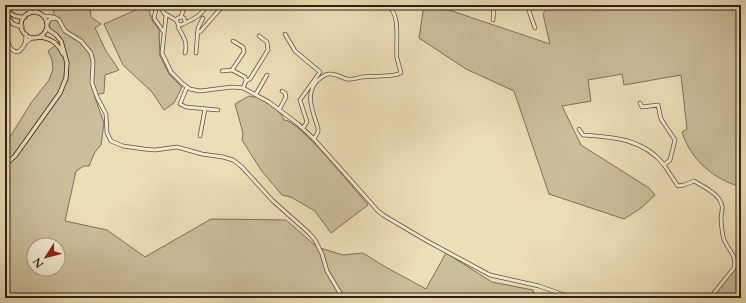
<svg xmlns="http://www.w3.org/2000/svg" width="746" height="303" font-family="Cardo,serif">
  <rect width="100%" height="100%" fill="#ecdeb7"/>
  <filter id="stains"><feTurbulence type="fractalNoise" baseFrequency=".005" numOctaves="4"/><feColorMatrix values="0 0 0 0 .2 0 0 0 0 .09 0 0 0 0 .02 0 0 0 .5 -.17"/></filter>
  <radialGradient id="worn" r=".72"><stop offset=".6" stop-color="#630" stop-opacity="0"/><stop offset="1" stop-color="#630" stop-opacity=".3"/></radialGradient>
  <path fill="#cbbe9b" stroke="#7a6e58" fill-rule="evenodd" d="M49 5H90L91 17 101 24 95 28 106 51 119 70 105 75 104 93 94 95 104 123 101 145 95 152 89 166H84L76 171 65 221 107 230 145 257 211 219 286 220 317 247 343 255 363 253 382 265 426 289 446 253 492 282 533 290 535 298H5V145L31 103 49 80 53 69 52 60 48 51 61 41 50 30 48 25 54 12 52 8ZM34 245H58V269H34Z
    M147 5 153 22 159 29 160 56 169 74 182 87 174 103 164 110 152 92 123 65 104 24Z
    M424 5H434L550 44 543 14 548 5H741V187C713 179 691 160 682 132L687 129 681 75 624 85 622 74 588 80 591 101 562 106 581 145 649 188 655 195 641 208 624 219 549 194 514 91 466 69 419 38Z
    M249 96C253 97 257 97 259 98 268 101 281 111 284 120 298 119 356 191 368 205L331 233 315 211 291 197 282 195 261 170 242 140 243 133 235 104Z
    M736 264 741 267V298H711Z"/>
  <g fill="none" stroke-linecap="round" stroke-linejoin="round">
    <defs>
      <path id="minor" d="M33 5 37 13
        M157 5 154 18 163 31
        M159 5 164 13 176 20 178 24 181 25C192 19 200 18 207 5
        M521 5 528 8 535 28
        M494 6 500 5
        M164 13 166 16 162 53 171 72 183 84 190 89 200 91 232 87 243 88 269 102 298 124 314 139 378 211 383 215 427 241 490 275 539 286 573 298
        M29 14 31 5
        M43 16 54 17 59 20 65 31 81 41 91 53 93 62 92 83 97 97 106 114 107 133 111 141 123 146 144 149 155 150 177 147 202 154 223 157 233 160 242 167 272 200 309 233 315 240 322 254 327 271 343 298
        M181 17 185 5
        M176 20 178 18 182 17 184 18 185 22
        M493 20 494 5
        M47 24 50 19 56 18
        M179 25 178 27C183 36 188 42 185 53
        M5 29C8 38 7 51 18 52 25 47 26 42 26 34
        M198 31 200 32 220 9
        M285 34 295 51 320 72 300 100 307 122 303 128
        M26 42 32 38
        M196 53 198 28 203 18
        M232 70 244 52 243 47 233 41
        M222 71 232 70 245 77 246 81 243 88
        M246 81 250 79 268 50 267 42 259 36
        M187 87 180 104 186 107 218 110
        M256 94 267 75
        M640 103 642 107 658 105 661 119 675 140 670 160 664 165
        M279 110 286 97 285 93 282 91
        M579 129 583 135C614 137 644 139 664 165 669 172 673 179 678 186L684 185 694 181C702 186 714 191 719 199 724 206 722 210 721 217 721 223 722 231 723 236 725 248 738 254 734 268L710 298
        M200 136 205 109
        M314 139 318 132V128C313 112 304 93 318 80 322 77 325 74 329 74 336 73 341 78 347 79 352 80 357 78 362 77 374 75 390 78 401 73 400 68 398 63 397 58 395 43 402 15 387 5"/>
      <path id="major" d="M5 9C12 15 16 18 25 17
        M21 25a13 13 0 1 1 26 0a13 13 0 1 1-26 0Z
        M5 14 13 24 22 27
        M39 37C51 38 58 43 63 54
        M5 165 15 156 60 93 66 78 67 63 61 41 56 35 49 30 47 27"/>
    </defs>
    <use href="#minor" stroke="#5a4f3e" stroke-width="4.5"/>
    <use href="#major" stroke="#2a1f15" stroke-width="5"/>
    <use href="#minor" stroke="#f3ead0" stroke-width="3"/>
    <use href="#major" stroke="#ecdeb7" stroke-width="3.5"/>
  </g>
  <rect width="746" height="303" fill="none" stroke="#ecdeb7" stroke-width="20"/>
  <rect x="6" y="6" width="734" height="291" fill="none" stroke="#2a1f15" stroke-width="2"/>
  <rect x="10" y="10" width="726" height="283" fill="none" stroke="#2a1f15"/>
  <g transform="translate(46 257) rotate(234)"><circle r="19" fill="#f3ead0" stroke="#a39985"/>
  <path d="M0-3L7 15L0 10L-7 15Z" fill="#8f2418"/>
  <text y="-6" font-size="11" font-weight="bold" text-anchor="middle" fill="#2a1f15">N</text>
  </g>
  <rect width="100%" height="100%" filter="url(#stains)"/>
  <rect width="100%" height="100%" fill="url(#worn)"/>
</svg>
